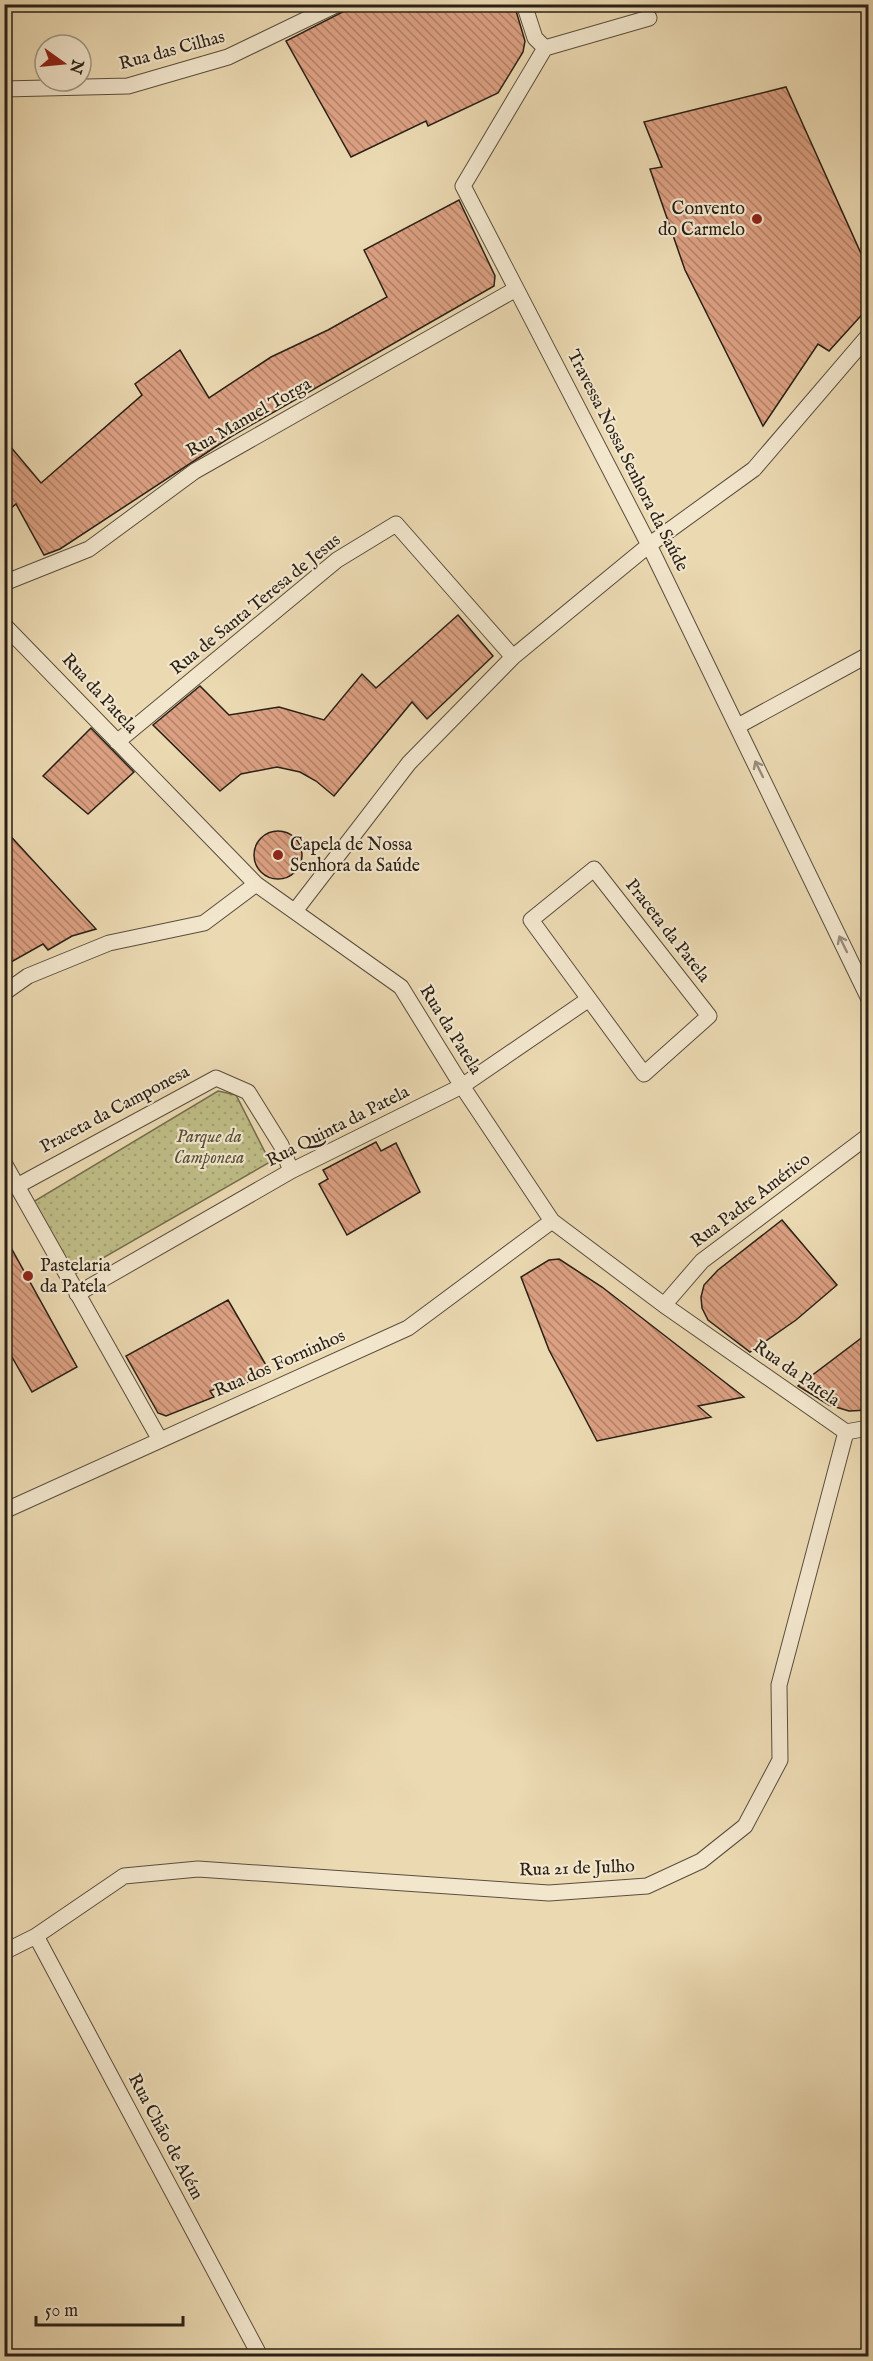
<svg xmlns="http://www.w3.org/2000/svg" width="873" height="2361" font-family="'IM FELL English',serif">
  <defs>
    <pattern id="park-dots" width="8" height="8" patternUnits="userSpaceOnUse" patternTransform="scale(1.5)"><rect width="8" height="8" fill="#bfbd87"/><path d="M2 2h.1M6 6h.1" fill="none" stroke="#a4a274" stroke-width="1.8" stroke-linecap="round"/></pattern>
    <pattern id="building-back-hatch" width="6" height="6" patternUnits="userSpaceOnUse" patternTransform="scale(1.5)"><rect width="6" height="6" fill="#dca082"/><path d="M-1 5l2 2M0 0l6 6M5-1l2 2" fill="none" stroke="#b28269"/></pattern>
  </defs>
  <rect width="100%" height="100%" fill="#ebd9b2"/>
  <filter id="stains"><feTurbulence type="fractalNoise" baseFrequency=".00333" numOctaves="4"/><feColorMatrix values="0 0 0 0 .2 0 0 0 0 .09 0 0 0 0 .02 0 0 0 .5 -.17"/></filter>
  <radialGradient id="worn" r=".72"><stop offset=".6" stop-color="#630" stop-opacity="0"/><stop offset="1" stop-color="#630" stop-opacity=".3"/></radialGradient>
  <path fill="url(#park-dots)" stroke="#746e4e" stroke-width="1.5" d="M218 1091 236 1095 270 1162 68 1278 28 1205Z"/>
  <path fill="url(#building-back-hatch)" stroke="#292016" stroke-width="1.5" d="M358 4H514L525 41 523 52 498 93 428 126 426 121 351 157 286 41Z
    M786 87 868 269V308L829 351 818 344 763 426 685 270 650 169 662 167 644 122Z
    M459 200 495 276 494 286 232 436 60 549 44 555 16 504 4 514V439L41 483 142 395 135 384 180 350 209 398 271 357 328 330 387 297 364 250Z
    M458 615 493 656 427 719 412 702 334 796 316 781 300 772 277 767 241 774 220 791 153 725 200 686 229 715 279 707 324 720 362 674 376 688Z
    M91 728 134 772 88 814 43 776Z
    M4 829 96 929 72 936 48 950 43 944 4 966Z
    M254 855a24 24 0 1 1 48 0a24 24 0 1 1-48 0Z
    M376 1142 381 1151 396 1143 420 1192 347 1235 319 1184 328 1179 323 1170Z
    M782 1220 837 1285 796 1320 750 1352 708 1320 702 1308 701 1297 704 1285 718 1270Z
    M4 1235 77 1367 32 1392 4 1343Z
    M559 1259 602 1287 744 1397 698 1406 711 1417 597 1441 549 1350 521 1277 549 1260Z
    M228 1300 270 1372 244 1384 241 1378 210 1391 214 1397 166 1416 158 1413 126 1356Z
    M868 1333V1410L849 1411 829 1405 798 1386Z"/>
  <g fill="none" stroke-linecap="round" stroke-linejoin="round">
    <defs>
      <path id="street" d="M524 4 535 38 545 48
        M649 18 545 48 463 186 649 545 868 997
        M4 89 128 86 228 57 338 4
        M4 583 89 549 195 471 516 289
        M4 625 256 884 401 987 462 1086 552 1221 664 1305 846 1432 868 1428
        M738 726 868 655
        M117 742 337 560 396 524 513 657
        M295 911 409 763 513 657 649 545 754 469 868 336
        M4 993 28 976 109 943 204 923 256 884
        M4 1163 160 1440
        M17 1186 216 1078 248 1092 281 1145 291 1171
        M77 1294 291 1171 462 1086 589 999 644 1074 709 1016 594 869 531 920 589 999
        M664 1305 702 1261 868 1136
        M4 1511 408 1328 552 1221
        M36 1936 260 2356
        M4 1952 36 1936 124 1876 198 1869 549 1893 647 1886 701 1861 745 1826 780 1760 779 1685 846 1432"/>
    </defs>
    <use href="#street" stroke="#5a4e3d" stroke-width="17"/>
    <use href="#street" stroke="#f2e6cd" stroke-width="15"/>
  </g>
  <defs><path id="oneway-shaft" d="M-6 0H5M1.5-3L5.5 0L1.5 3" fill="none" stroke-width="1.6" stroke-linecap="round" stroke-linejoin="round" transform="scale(1.5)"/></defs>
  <g stroke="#988d7b">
    <use href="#oneway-shaft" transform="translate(759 769) rotate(-116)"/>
    <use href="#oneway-shaft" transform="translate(843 944) rotate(-116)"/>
  </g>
  <g fill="#8f2418" stroke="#f2e6cd" stroke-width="2">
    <circle cx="757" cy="219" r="6"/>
    <circle cx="278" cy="855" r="6"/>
    <circle cx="28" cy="1276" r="6"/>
  </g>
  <g text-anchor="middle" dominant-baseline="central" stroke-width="4.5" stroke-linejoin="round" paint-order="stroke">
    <g font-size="18" fill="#292016" stroke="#f2e6cd">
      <text transform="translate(172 51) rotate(-15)">Rua das Cilhas</text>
      <text transform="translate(249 418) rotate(-30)">Rua Manuel Torga</text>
      <text transform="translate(627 461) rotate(63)">Travessa Nossa Senhora da Saúde</text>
      <text transform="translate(256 605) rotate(-39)">Rua de Santa Teresa de Jesus</text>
      <text transform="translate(99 694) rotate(47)">Rua da Patela</text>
      <text transform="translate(667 931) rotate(52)">Praceta da Patela</text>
      <text transform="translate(450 1030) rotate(58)">Rua da Patela</text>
      <text transform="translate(115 1110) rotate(-28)">Praceta da Camponesa</text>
      <text transform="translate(338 1127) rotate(-27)">Rua Quinta da Patela</text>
      <text transform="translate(751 1201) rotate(-37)">Rua Padre Américo</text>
      <text transform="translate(280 1364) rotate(-24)">Rua dos Forninhos</text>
      <text transform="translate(796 1374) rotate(35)">Rua da Patela</text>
      <text transform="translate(577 1869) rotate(-2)">Rua 21 de Julho</text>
      <text transform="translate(165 2137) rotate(62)">Rua Chão de Além</text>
    </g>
    <g font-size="18" fill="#292016" stroke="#f2e6cd" text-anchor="start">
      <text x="745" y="209" text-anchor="end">Convento<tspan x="745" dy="21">do Carmelo</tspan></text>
      <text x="290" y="845">Capela de Nossa<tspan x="290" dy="21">Senhora da Saúde</tspan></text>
      <text x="40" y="1266">Pastelaria<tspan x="40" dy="21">da Patela</tspan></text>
    </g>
    <g font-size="18" font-style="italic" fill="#564f38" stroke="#f2e6cd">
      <text x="209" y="1137">Parque da<tspan x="209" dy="21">Camponesa</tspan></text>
    </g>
  </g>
  <rect width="873" height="2361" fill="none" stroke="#ebd9b2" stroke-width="24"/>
  <rect x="6" y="6" width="861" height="2349" fill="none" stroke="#292016" stroke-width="3"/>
  <rect x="12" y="12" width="849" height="2337" fill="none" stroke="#292016" stroke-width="1.5"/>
  <g transform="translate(63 63) rotate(105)"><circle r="28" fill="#f2e6cd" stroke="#a29784" stroke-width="1.5"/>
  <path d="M0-4.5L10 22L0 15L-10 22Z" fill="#8f2418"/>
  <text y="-9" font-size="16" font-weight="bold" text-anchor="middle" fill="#292016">N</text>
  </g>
  <path d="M36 2316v9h147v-9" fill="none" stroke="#292016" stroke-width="3"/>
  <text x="45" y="2316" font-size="18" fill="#292016" stroke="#f2e6cd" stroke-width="4.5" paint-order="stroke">50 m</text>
  <rect width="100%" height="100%" filter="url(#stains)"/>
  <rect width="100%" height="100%" fill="url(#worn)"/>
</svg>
